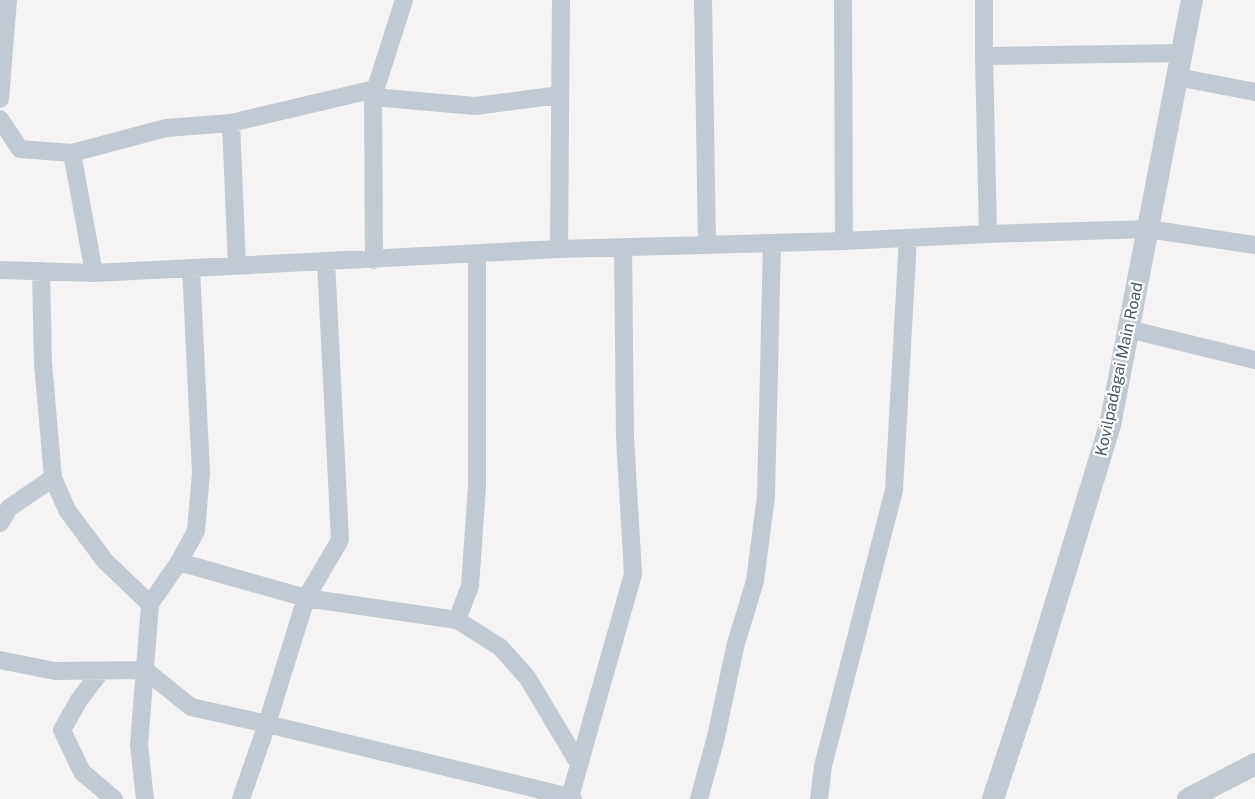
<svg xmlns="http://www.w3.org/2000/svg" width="1255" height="799" font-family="'Public Sans',sans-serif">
  <rect width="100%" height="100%" fill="#f5f3f3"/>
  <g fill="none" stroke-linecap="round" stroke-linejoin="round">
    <path stroke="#c1cad2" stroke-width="18" d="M703 0 707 245
      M843 0 844 241
      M984 0V56
      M1177 77 1255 92
      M373 97 475 106 560 95
      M0 99 8 0
      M0 119 20 149 72 153 166 128 231 123 375 89
      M231 123 237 265
      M72 153 94 273
      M988 234 984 56 1182 53
      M559 249 561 0
      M374 260 373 97 404 0
      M0 270 94 273 559 249 844 241 988 234 1148 229 1255 245
      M41 271 43 363 53 478 67 510 105 561 150 604
      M1128 329 1255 360
      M0 523 9 508 53 478
      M179 562 306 598 457 620 500 647 527 677 579 764
      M457 620 470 586 477 487V254
      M0 660 55 671 145 670 191 707 267 724 570 797 573 799
      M101 671 79 700 62 730 82 772 114 799
      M570 797 633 574 625 437 623 247
      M145 799 139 745 150 604 179 562 196 531 201 473 191 268
      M241 799 267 724 306 598 340 540 326 262
      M699 799 716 737 735 647 755 581 766 496 772 243
      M819 799 823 766 894 490 908 238"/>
    <path stroke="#c1cad2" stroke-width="22" d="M993 799 1031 684 1110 425 1192 0
      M1188 799 1255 764"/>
  </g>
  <g text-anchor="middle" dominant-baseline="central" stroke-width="4.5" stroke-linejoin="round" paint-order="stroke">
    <g font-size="16" fill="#4a5661" stroke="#fff">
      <text transform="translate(1119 369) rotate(-78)">Kovilpadagai Main Road</text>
    </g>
  </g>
</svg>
